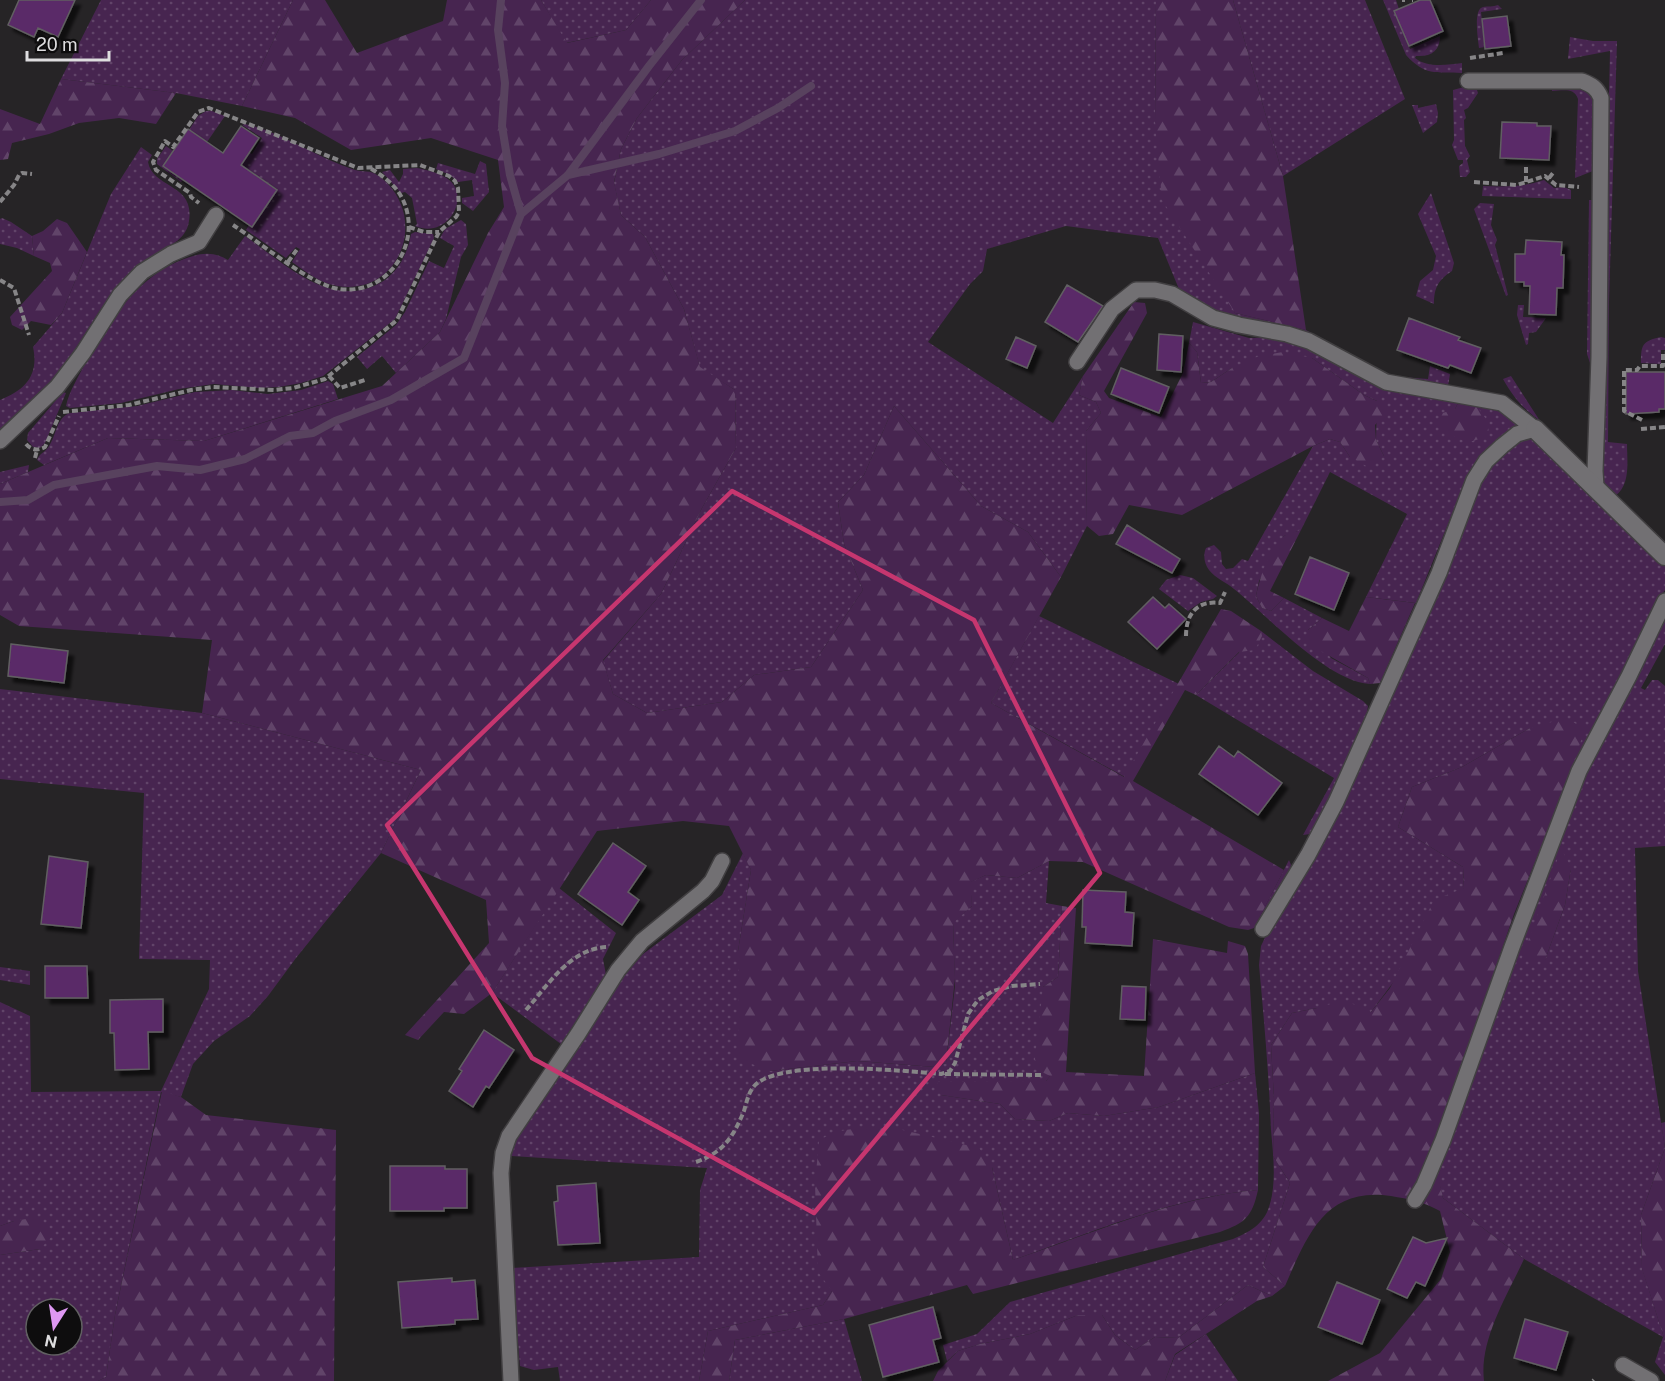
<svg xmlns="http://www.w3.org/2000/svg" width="1665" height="1381" font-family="'Public Sans',sans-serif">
  <defs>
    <pattern id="grass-dots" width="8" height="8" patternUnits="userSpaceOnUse" patternTransform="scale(1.5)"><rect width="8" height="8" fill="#472550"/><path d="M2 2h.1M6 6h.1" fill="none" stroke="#614469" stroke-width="1.8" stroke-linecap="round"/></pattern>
    <pattern id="forest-firs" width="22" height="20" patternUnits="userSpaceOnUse" patternTransform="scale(1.5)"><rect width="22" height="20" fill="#472550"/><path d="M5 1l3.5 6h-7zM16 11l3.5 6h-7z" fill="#614469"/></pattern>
    <filter id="shadow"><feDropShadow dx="5.5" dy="5.5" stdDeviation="1.5" flood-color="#0009"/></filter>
  </defs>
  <rect width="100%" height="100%" fill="#262426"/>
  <path fill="url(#grass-dots)" fill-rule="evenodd" d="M101 0H293L242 106 176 93 61 79Z
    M541 0H651L626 30 566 43Z
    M745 0H1156L1155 121 1235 313 1306 330 1390 376 1428 379 1430 366 1450 374 1448 386 1394 379 1221 315 1181 294 1158 238 1066 226 987 249 983 271 970 284 928 342 1053 423 1083 376 1079 395 1096 402 1101 413 1086 431 1087 526 1061 577 1028 532 981 506 894 406 864 475 838 502 844 544 863 590 811 667 754 675 722 702 647 713 613 694 603 661 661 594 702 508 736 448 735 390 700 368 684 309 645 237 621 215 614 183 621 149 637 118 682 60Z
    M1233 0H1365L1405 99 1283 176Z
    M1383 0H1396L1399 9 1395 12 1410 49 1440 36C1440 51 1431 57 1416 56L1415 58C1427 68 1447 65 1462 63V73C1435 72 1425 76 1406 55Z
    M1498 5 1502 9 1481 12 1485 47 1479 48C1478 39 1473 9 1483 7 1488 6 1493 7 1498 5Z
    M1570 37 1593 41H1617L1609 302 1608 442 1627 444C1627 460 1631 485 1615 496L1603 486 1600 473 1610 51 1568 59Z
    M1552 86C1570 87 1582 84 1595 99L1593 171 1575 178 1578 99C1574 87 1562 91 1552 91Z
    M1464 87H1476L1478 93 1468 108 1464 110 1466 118 1464 120 1465 146 1470 156 1467 160 1470 172 1466 177H1460L1459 166 1463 163V160H1458L1452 145 1454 140 1453 90Z
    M1436 104 1438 113 1437 122 1423 133 1412 105H1418V108Z
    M206 111H212L225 116 207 142 189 130 198 116Z
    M245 124C281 132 319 159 355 170 362 172 371 170 377 175 381 177 385 181 388 184 427 226 396 296 337 286 320 283 306 272 292 262L300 249 296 247 286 258 246 230 249 225 252 226 277 189 223 153 231 141 252 154 262 138 242 125Z
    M166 146 173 151 163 166 183 180 181 182 157 164V159Z
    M141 147 152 155 148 162C153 189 195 183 189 221 186 242 165 247 151 257 141 263 134 270 126 278 102 301 88 332 68 359 49 386 24 409 0 432V400C26 390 39 375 33 347L62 313 111 194Z
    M480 161 486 164 489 192 473 211 462 203V198L474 196 472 180 458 182 450 175 436 169 438 163 475 174Z
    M417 168C427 170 440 173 448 179 472 197 447 240 415 226L417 224 412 198 405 192 401 193 382 172 390 170 399 182 403 174V169Z
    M1544 180 1554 188 1564 187 1571 190V199L1482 196 1483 186C1505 187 1524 187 1544 180Z
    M1431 193 1454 263 1452 271C1438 280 1434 288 1434 304L1416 296 1420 281 1433 270 1436 256 1418 214Z
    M1589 200H1594L1592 369 1587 354Z
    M1480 203 1494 204 1491 225 1497 240 1495 245 1508 295 1506 296 1474 209Z
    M2 218 11 222 32 236 34 256 17 248 0 244V219Z
    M461 220 466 224 468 245 461 257 446 319 440 332 396 373 382 356 367 369 357 357 396 325 405 312 429 261 444 268 454 246 440 238 445 229Z
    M415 232 433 234 434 238 395 319 323 376 301 383 279 387 258 388 214 384 179 389 121 403 70 408 66 406C69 391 80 374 87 360 111 319 138 276 184 259 200 253 213 251 228 260L245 236C284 263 330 310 380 283 398 273 408 253 411 234Z
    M1518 305H1524L1523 317 1546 318 1536 332 1529 333 1528 344 1526 345 1517 315Z
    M1193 322 1249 338 1276 337 1305 345 1371 383 1386 389 1459 401 1455 409C1484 403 1492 407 1518 421L1519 427C1496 436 1479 455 1467 477L1416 603 1366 597 1407 514 1330 472 1301 530 1284 536 1259 581 1256 596 1262 608 1271 611 1284 598 1322 618 1308 630 1331 658 1368 678 1370 684C1327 681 1268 616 1234 589 1226 582 1216 579 1209 570 1204 563 1203 555 1206 548L1214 545 1221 552 1222 564 1226 569 1233 568 1242 559 1248 561 1313 446 1330 439 1340 442 1350 457 1384 456 1376 440 1377 401 1364 395 1312 358 1232 368 1211 382 1201 383 1197 352 1189 343Z
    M1661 337 1665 338V350H1661V364L1641 363C1641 345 1642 341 1661 337Z
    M1511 376 1540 421C1522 407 1515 400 1503 379Z
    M328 381 333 384 338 399 204 441 108 438 44 465 37 460C40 452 45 453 49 446 57 434 56 418 70 413L137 406 195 392 232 390 268 394 301 390Z
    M63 392 66 393 45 443 40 448 33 447 27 440 28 433Z
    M1529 438 1537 440 1548 448 1665 565V590L1659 598 1637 649 1566 785 1530 728 1462 767 1412 787 1398 827 1463 867 1464 888 1371 1012 1317 1008 1292 1013 1271 1045 1274 1099 1273 1156 1290 1183 1263 1267 1285 1286 1272 1296 1248 1285 1178 1338 1155 1337 1135 1350 1115 1335 1102 1315H1078L1030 1334 980 1344 958 1351 947 1361 943 1345 977 1334 1010 1302 1233 1239C1248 1233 1264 1224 1269 1207 1277 1183 1273 1154 1271 1130 1269 1075 1264 1020 1259 965L1261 946 1488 468C1500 456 1512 443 1529 438Z
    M29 465 28 472 0 484V472Z
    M1180 575 1193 578 1217 596 1213 599 1201 602 1188 611 1159 589 1166 580Z
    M1665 615V644L1641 688 1645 690 1652 680H1658L1665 686V846L1635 848 1638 971 1665 1148 1641 1215 1642 1268 1665 1341V1375L1655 1362 1663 1337 1524 1259 1443 1198 1436 1170 1587 769ZM1571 868 1565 905 1545 960Z
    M1039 616 1179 684 1125 777 991 703Z
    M1261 631 1313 671 1363 701 1368 706 1367 712 1333 793 1310 834 1303 835 1334 778 1196 695Z
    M0 689 202 713 421 770 381 853 296 958 268 996 250 1016 214 1041 193 1064 181 1097 161 1092 115 1315 106 1377 98 1381H0V1255L40 1249 14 1221 0 1226V1002L30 1016 31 1092 161 1091 209 989 210 960 139 959 144 793 0 779ZM36 1309H72V1345H36Z
    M743 853 751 870 738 951 770 1071 857 1061 935 1067 946 1063 955 986 953 922 972 906 970 882 986 875 1017 878 1049 861 1046 903 1062 906 1058 977 1043 987 1051 1075 1046 1081 941 1095 1000 1104 1015 1119 1049 1121 1068 1113 1104 1116 1159 1107 1255 1073 1259 1114 1258 1190C1173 1197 1093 1232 1013 1260L992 1167 832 1291 823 1305 708 1331 699 1381H560L558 1367 534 1370 520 1366 512 1268 699 1257 700 1190 707 1168 511 1156 516 1140 624 976 643 954 722 895Z
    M1289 860 1291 865 1288 874 1254 928Z
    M559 888 616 933 603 959 606 975 561 1044 492 993Z
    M0 967 30 971V985L0 980Z
    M844 1319 862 1381H729L735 1340Z
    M1206 1334 1238 1381H1165L1175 1355Z"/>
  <path fill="url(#forest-firs)" d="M293 0H325L357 53 443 21 447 0H541L567 43 626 30 651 0H745L682 60 637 118 621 149 614 182 621 215 645 237 684 309 700 367 735 390 736 448 702 508 661 594 603 660 613 694 647 713 722 702 754 675 811 667 863 590 844 544 838 502 864 475 894 406 981 506 1028 532 1061 577 991 703 1124 777 1221 609 1231 611 1261 631 1262 636 1255 650 1239 652 1196 695 1185 690 1133 781 1284 870 1254 928 1248 930 1229 927 1083 862 1049 861 1017 878 986 875 971 882 972 906 953 923 955 978 946 1063 935 1067 857 1061 770 1071 739 1059 738 951 751 870 729 826 683 821 597 831 492 993 464 1014 444 1012 418 1040 405 1035 489 943 486 900 381 853 421 770 202 713 212 640 19 626 0 615V484L108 438 204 441 382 386 440 332 488 233 504 207 498 160 431 138 351 150 295 118 242 106Z
    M1156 0H1233L1283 176 1306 330 1235 313 1162 200 1155 121Z
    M61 79 176 93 156 124 119 118 79 123 49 134 12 143 8 159 0 160V109L40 124Z
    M57 219 67 223 87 252 62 313 51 325 31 321 22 330 12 325 10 317 52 271 50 263 34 256 32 236 43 231Z
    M1134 302 1145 303 1147 313 1104 391 1109 398 1161 417 1183 373 1189 343 1197 352 1201 383 1211 382 1232 368 1259 356 1283 352 1312 358 1364 395 1377 401 1387 411 1375 425 1376 440 1384 456 1368 467 1350 457 1340 442 1330 439 1313 446 1182 515 1129 505 1113 534 1099 536 1087 526 1086 431 1101 413 1096 402 1079 395 1083 376Z
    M1459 401 1476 405 1486 419 1489 432C1469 450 1455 439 1438 423L1443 413 1455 409Z
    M1301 530 1270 591 1284 598 1271 611 1262 608 1256 596C1260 577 1268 551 1283 537 1287 533 1295 532 1301 530Z
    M1366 597 1415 603 1380 683 1370 684 1368 678 1305 642 1308 630 1322 618 1349 631Z
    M1566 718 1585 729 1566 785 1514 914 1450 1100 1432 1146 1443 1198 1524 1259C1507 1296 1479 1340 1484 1381H1328L1380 1353 1441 1279 1450 1252 1440 1211C1424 1202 1409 1199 1391 1196 1325 1186 1307 1236 1285 1286L1263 1267 1290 1183 1273 1156 1274 1099 1271 1045 1292 1013 1317 1008 1344 1000 1371 1012 1390 988 1434 900 1464 888 1463 867 1398 827 1412 787 1462 767 1530 728Z
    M1560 852H1563L1571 868 1565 905 1545 960 1522 958Z
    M1062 906 1076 908 1066 1072 1144 1076 1153 939 1227 953 1228 941 1245 946 1248 954 1255 1073 1159 1107 1104 1116 1068 1113 1049 1121 1015 1119 1000 1104 941 1095 937 1082 1046 1081 1050 1076 1034 1068 1043 987 1058 977Z
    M162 1091 181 1097 206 1115 336 1130 334 1381H98L106 1377 115 1315Z
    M1665 1122V1341L1642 1269 1641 1215 1665 1148 1661 1123Z
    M894 1128 979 1148 992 1167 1013 1260C1094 1233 1173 1197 1258 1190 1252 1217 1245 1223 1220 1232L973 1294 967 1285 844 1319 735 1340 729 1381H699L708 1331 823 1305 832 1291 818 1272 815 1184 819 1141C840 1125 869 1129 894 1128Z
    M38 1217 55 1233 40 1249 0 1255V1226L14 1221Z
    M1248 1285 1272 1296 1257 1301 1175 1354 1165 1381H933L938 1371 958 1351 980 1344 1030 1334 1078 1315H1102L1115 1335 1135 1350 1155 1337 1178 1338Z"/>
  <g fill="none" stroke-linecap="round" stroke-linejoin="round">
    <path stroke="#58425e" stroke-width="8" d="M501 0 498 30 505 83 502 126 510 175 521 214
      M568 175 659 154 735 131 778 108 811 86
      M0 502 28 500 54 485 157 466 200 470 245 459 290 436 313 433 335 421 391 400 464 358 521 214 568 175 649 66 701 0"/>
  </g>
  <path fill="#5a2967" stroke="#615f62" stroke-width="1.5" filter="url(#shadow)" d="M19 0H75L58 37 38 28 34 37 8 25Z
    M1420 0H1430L1443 31 1409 46 1394 11Z
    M1507 16 1511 46 1485 49 1482 19Z
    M1502 122 1537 123V126H1551L1549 160 1500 158Z
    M241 126 259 138 241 165 277 190 252 227 163 166 188 129 223 153Z
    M1526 240 1562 242 1561 255H1564L1563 288H1557L1556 315 1529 314 1530 286H1524V282H1515V254H1525Z
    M1067 285 1103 306 1078 342 1045 322Z
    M1409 318 1460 337 1458 340 1481 348 1471 373 1450 365 1448 368 1397 350Z
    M1159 334 1183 336 1181 372 1157 370Z
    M1016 337 1036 346 1027 368 1006 359Z
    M1121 368 1169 387 1159 413 1111 394Z
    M1626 372H1665V409H1659V412L1626 414Z
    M1127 525 1180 559 1172 573 1116 544Z
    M1310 557 1349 573 1334 610 1295 594Z
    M1153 597 1165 608 1169 604 1186 619 1157 649 1128 622Z
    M11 644 68 651 64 683 8 676Z
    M1219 746 1234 757 1238 751 1282 783 1258 815 1199 774Z
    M613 843 646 866 628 892 639 900 622 925 578 894Z
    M49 856 88 862 81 928 41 924Z
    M1083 890 1126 892 1125 912 1134 913 1132 946 1085 943 1086 927H1082Z
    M45 966H87L88 998H45Z
    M1122 986 1146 987 1145 1020 1120 1019Z
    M163 999V1032H148L149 1069 115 1070 114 1033H110V1000Z
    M484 1030 514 1050 489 1088 486 1086 473 1107 449 1091 462 1071 459 1069Z
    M390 1166H445V1169H467V1208H444V1211H390Z
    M596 1183 600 1243 558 1245 554 1202 558 1201 557 1186Z
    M1413 1237 1426 1243 1447 1238 1425 1286 1416 1282 1407 1298 1387 1289Z
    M452 1278V1282L475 1280 478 1319 455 1320V1324L402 1328 398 1282Z
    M1337 1282 1380 1300 1362 1344 1318 1327Z
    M933 1307 941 1338 933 1340 939 1362 883 1377 869 1325Z
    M1525 1319 1568 1332 1556 1370 1514 1358Z"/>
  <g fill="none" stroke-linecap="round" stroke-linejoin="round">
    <defs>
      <path id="lane" d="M1468 81H1582C1592 85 1597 88 1601 98L1599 357 1595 471 1596 487
        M1077 362 1112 309 1136 290H1155L1172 294 1213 318 1239 325 1287 334 1309 341 1386 382 1502 403 1535 429
        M0 441 57 387 83 353 120 295 142 272 171 254 199 242 216 215
        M1263 929 1308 855 1336 802 1439 573 1474 480 1486 461 1502 446 1517 434 1535 429
        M1415 1200 1424 1185 1443 1140 1512 947 1579 771 1629 676 1665 601
        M1623 1365 1651 1381
        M511 1381 501 1173 503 1153 509 1136 578 1034 618 970 642 941 703 891 712 881 722 861"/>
      <path id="street" d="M1535 429 1665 556"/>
    </defs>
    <use href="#lane" stroke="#413f41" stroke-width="18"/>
    <use href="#street" stroke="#413f41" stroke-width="21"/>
    <path stroke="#868587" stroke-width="4" stroke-dasharray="6 3" stroke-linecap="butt" d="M1402 0H1405
      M1412 0H1413
      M1470 58 1503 53
      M1549 178 1553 173
      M1474 182 1517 185 1545 176 1556 185 1579 187
      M1526 182V164
      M0 202 14 185 19 175 22 173 32 174
      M233 225C259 242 311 285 339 289 388 296 423 243 403 200 396 185 383 176 370 168
      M409 227 424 232H439
      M288 262 298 248
      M0 280 14 288 29 335
      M329 376 340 388 365 380
      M63 412 129 405 191 390 213 387 274 390 293 388 325 379 397 320 439 232 456 217 459 212 458 188 455 181 449 176 420 165 358 168 209 108 198 112 173 147 165 141 153 162 156 170 190 193 191 197 199 203
      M1642 420 1624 411V370H1637L1640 366H1663V353H1665
      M1641 429 1665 427
      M26 444C31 450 38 451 45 447L59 416
      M35 458 37 450
      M1186 636C1186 615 1196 600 1220 603L1225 592
      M526 1010C549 984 571 947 609 947
      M945 1074 1041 1075
      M696 1162C724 1152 733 1137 744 1111 746 1104 748 1095 752 1089 771 1057 905 1071 941 1074L950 1071 955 1063 968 1014 978 1000 993 991 1012 986 1040 984
      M1593 1381 1594 1380"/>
    <use href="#lane" stroke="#727073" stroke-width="15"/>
    <use href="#street" stroke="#727073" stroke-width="18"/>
  </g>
  <path fill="none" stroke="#c6366f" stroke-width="4.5" stroke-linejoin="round" d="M732 491 974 620 1100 873 814 1213 532 1058 387 825Z"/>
  <g transform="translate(54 1327) rotate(192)"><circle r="28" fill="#0e0d0e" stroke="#616062" stroke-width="1.5"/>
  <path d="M0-4.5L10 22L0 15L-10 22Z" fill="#de98f2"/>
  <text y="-9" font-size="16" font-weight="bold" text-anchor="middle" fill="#dedddf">N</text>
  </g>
  <path d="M27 51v9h82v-9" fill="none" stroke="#dedddf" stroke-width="3"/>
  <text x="36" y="51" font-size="18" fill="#dedddf" stroke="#0e0d0e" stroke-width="4.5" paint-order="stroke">20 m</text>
</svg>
